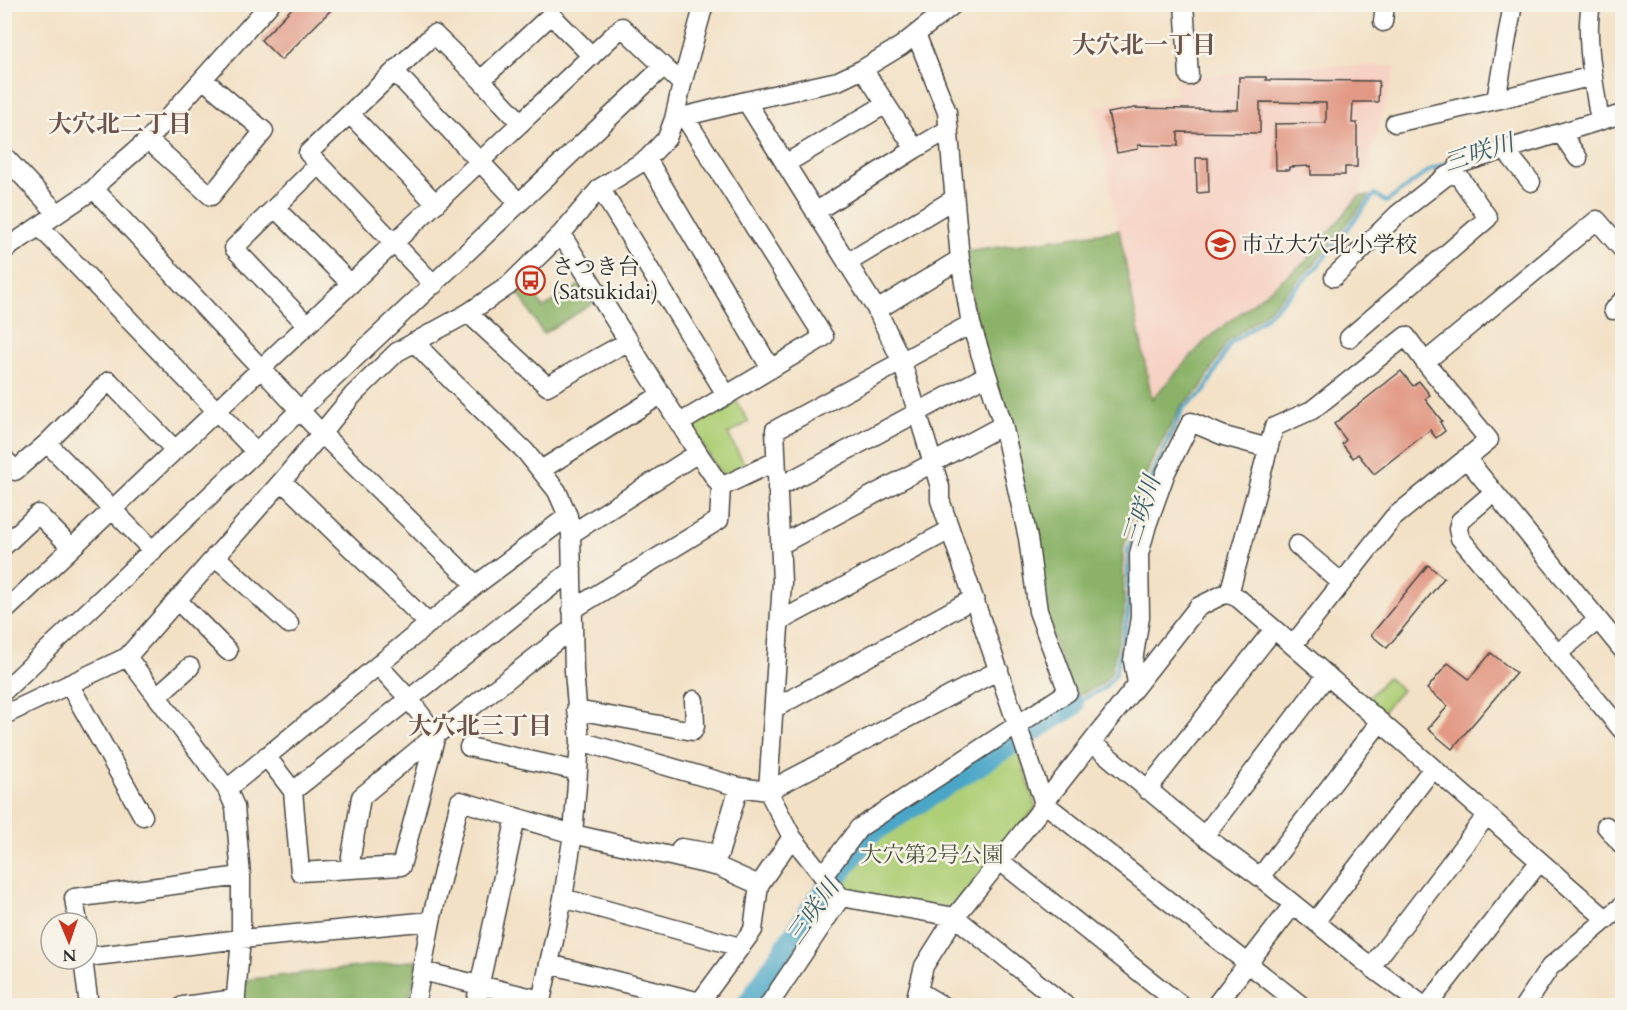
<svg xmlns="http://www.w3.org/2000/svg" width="1627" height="1010" font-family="Cardo,'Noto Serif JP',serif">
  <rect width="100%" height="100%" fill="#f7f3e8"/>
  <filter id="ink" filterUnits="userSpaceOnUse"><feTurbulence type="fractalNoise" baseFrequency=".0167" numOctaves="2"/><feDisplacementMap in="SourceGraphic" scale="12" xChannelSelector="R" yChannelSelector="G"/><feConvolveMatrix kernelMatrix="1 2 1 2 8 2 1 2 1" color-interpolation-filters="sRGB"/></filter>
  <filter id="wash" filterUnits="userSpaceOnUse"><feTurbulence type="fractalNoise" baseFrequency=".008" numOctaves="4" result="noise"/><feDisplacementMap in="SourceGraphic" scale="24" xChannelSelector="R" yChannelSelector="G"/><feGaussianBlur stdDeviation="1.35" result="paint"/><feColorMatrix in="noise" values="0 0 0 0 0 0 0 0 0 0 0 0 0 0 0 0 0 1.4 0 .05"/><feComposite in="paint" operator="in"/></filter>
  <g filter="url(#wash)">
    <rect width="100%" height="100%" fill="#f3e1c6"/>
    <path fill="#f6d2c4" d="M1283 66H1396L1359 196 1306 261 1206 341 1151 400 1095 107 1177 94 1175 81Z"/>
    <path fill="#afcf77" stroke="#6d7d51" stroke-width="1.5" d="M736 401 749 422 728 434 746 467 729 479 722 476 694 431 695 423Z
      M1387 677 1402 690 1381 714 1366 701Z
      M1016 744 1036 807 952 909 844 892 840 882 870 837Z"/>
    <path fill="#8bb268" stroke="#5b6e4a" stroke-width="1.5" d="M1359 196H1369L1314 264 1262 316 1227 342 1200 389 1181 406 1150 465 1131 518 1123 551 1124 614 1111 673 1102 684 1074 698 1044 613 975 323 965 252 1119 230 1152 399 1205 341 1306 261Z
      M523 273 543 308 581 284 592 304 543 334 512 282Z
      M418 960 408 1005 242 1006 244 980Z"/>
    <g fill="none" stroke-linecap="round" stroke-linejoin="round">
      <path stroke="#49a6c7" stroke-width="4" d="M1072 705 1104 688 1115 675 1128 615V551L1156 467 1183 408 1204 392 1230 344 1263 320 1317 267 1375 194 1386 202 1430 170 1455 159"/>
      <path stroke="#49a6c7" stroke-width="24" d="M748 1006 814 907 867 834 1072 705"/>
    </g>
    <g id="blocks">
      <path fill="#e29a86" d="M296 4H337L281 60 261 40Z
        M1239 77H1266V80L1379 81 1378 102H1353L1352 123H1357V167H1345V175H1311V166L1289 167V170H1276L1275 124 1326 123V103L1260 102V133L1178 132V146L1138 145V149L1117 153 1108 113 1135 108 1238 110Z
        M1196 158H1208L1209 192 1197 193Z
        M1401 371 1413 386 1419 381 1430 395 1425 399 1442 421 1440 422 1445 431 1436 438 1430 430 1374 474 1358 454 1353 458 1342 444 1346 440 1334 424Z
        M1428 565 1444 578 1387 648 1371 635Z
        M1491 653 1516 673 1452 749 1428 729 1448 706 1427 689 1448 663 1469 679Z"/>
    </g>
  </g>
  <g filter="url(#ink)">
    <use href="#blocks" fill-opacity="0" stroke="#494642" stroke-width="1.5"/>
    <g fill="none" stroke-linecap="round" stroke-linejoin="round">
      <defs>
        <path id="minor" d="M1184 4 1189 76
          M1591 4C1585 37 1593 77 1598 110
          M1383 22 1385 4
          M863 69 915 149
          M395 72 519 203
          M481 80 551 15 592 56
          M1496 100 1513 4
          M746 101 877 310 902 362 940 487V500L1044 803 1302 1006
          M350 114 436 204
          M674 119 746 101 838 81 863 69 901 46 954 4
          M1395 123 1496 100 1593 76
          M1561 133 1578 158
          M148 140 211 196 264 131 203 79
          M1505 150 1531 182
          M4 156 57 213
          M647 159 771 369
          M785 164 886 104
          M600 188 727 396
          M94 189 321 433 476 585
          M275 208 351 284
          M815 212 915 149 949 129
          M40 227 256 452
          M561 234 698 453 721 487 776 461
          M4 250 94 189 103 179 148 140 270 4
          M847 263 954 199
          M1334 277 1398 214 1445 177 1456 172
          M434 285 308 153 434 34 481 80 521 123
          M877 310 960 259
          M1613 310 1622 301
          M468 313 547 386 629 341
          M971 324 775 430 782 582 768 791 792 837 823 876 841 897 955 917 1066 1006
          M307 325 234 248 318 165
          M1349 338 1488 218 1456 172 1459 164 1622 114
          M414 342 453 382 525 451 557 491 568 516 571 534 574 671 580 741 578 771 573 834 563 898 540 1006
          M1425 362 1597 220 1622 249
          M680 423 824 337 684 116
          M47 443 153 551
          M4 458 15 471 47 443 109 381 175 450
          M1466 458 1622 649
          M541 470 662 394
          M282 481 429 624
          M777 488 987 375
          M1494 492 1460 521 1458 529 1460 538 1622 730
          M571 534 698 453
          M780 545 1003 425
          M1297 545 1342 583
          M4 546 38 514 72 548
          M215 556 289 624
          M1229 594 1274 427 1312 410 1406 336 1425 362 1489 440 1393 518 1293 645
          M177 600 228 651
          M572 610 719 520 721 487
          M4 612 622 27 682 84
          M780 621 950 530
          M1557 654 1598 620
          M127 657 227 789 235 807 241 876V939L235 1006
          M1137 683 1133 661 1140 617 1139 554 1147 525 1166 472 1191 422 1224 436 1268 448
          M69 684 143 816
          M4 691C224 483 442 274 663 67
          M157 696 190 667
          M775 708 973 599
          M576 710 693 731 695 726 694 700
          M4 715 127 657 282 481 353 395 397 352 468 313 508 286 561 234 600 188 647 159 667 138 674 119 682 84 704 4
          M580 741 739 787 768 791 999 670
          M1092 743 1204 836 1260 877 1371 967 1424 1006
          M469 747 578 771
          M266 756 293 791 300 872 401 866 436 735 409 699 378 665
          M227 789 476 585 568 516
          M1147 790 1274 629
          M293 791 572 570
          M1606 826 1622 845
          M1204 836 1327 675
          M681 848 719 854 739 787
          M1000 861 1182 1006
          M349 869 361 797 436 735 573 628
          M823 876 859 828 1068 692 1038 611 1028 538 1003 425 971 324 960 259 947 112 916 34
          M1260 877 1380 722
          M563 898 740 947
          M1315 922 1433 768
          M78 923 74 898 241 876
          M87 957 241 939 431 921
          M83 959 89 1006
          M549 964 700 1002
          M1371 967 1487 815
          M422 971 541 1000
          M918 991 943 1006
          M183 1006 236 999
          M415 1006 431 921 460 801 573 834 719 867 759 885
          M475 1006 516 817
          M697 1006 753 930 759 885 792 837
          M768 1006 841 897
          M914 1006 924 966 955 917 1038 813 1044 803 1198 607 1222 595 1229 594 1238 598 1274 629 1606 919
          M1215 1006 1293 905
          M1427 1006 1540 861
          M1524 1006 1550 967 1622 906"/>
      </defs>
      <use href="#minor" stroke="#494642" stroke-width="21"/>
      <use href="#minor" stroke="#fff" stroke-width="18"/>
    </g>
  </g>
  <defs>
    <symbol id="school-ring" viewBox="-11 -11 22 22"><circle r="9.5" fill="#f7f3e8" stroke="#c8321e" stroke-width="1.5"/><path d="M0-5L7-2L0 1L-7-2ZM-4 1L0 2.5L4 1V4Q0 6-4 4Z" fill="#c8321e"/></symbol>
    <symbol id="bus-ring" viewBox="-11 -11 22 22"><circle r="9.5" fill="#f7f3e8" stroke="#c8321e" stroke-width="1.5"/><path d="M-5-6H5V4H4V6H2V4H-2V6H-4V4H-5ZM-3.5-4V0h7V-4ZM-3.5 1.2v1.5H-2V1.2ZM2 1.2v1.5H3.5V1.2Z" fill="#c8321e"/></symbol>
  </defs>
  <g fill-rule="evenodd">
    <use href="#school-ring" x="1204" y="228" width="33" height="33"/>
    <use href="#bus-ring" x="514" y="264" width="33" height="33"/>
  </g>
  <g text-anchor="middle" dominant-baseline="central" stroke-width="5" stroke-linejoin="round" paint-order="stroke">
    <g font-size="22" fill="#2b2b2b" stroke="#f7f3e8" text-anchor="start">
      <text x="1241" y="245">市立大穴北小学校</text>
      <text x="552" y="267">さつき台<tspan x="552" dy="25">(Satsukidai)</tspan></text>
    </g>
    <g font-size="22" fill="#4c543e" stroke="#f7f3e8">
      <text x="932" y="855">大穴第2号公園</text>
    </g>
    <g font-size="24" font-weight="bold" fill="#6b524b" stroke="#f7f3e8">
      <text x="1144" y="45">大穴北一丁目</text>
      <text x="120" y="124">大穴北二丁目</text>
      <text x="480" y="726">大穴北三丁目</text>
    </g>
    <g font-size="24" font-style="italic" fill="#375c69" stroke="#f7f3e8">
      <text transform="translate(1479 153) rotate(-18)">三咲川</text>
      <text transform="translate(1142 511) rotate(-72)">三咲川</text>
      <text transform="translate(813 912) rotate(-55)">三咲川</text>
    </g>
  </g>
  <rect width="1627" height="1010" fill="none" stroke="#f7f3e8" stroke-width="24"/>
  <g transform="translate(69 941) rotate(178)"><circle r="28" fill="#f7f3e8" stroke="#a5a39c" stroke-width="1.5"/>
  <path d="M0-4.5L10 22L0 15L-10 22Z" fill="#c8321e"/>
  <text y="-9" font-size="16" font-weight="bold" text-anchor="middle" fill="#2b2b2b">N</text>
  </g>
</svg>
